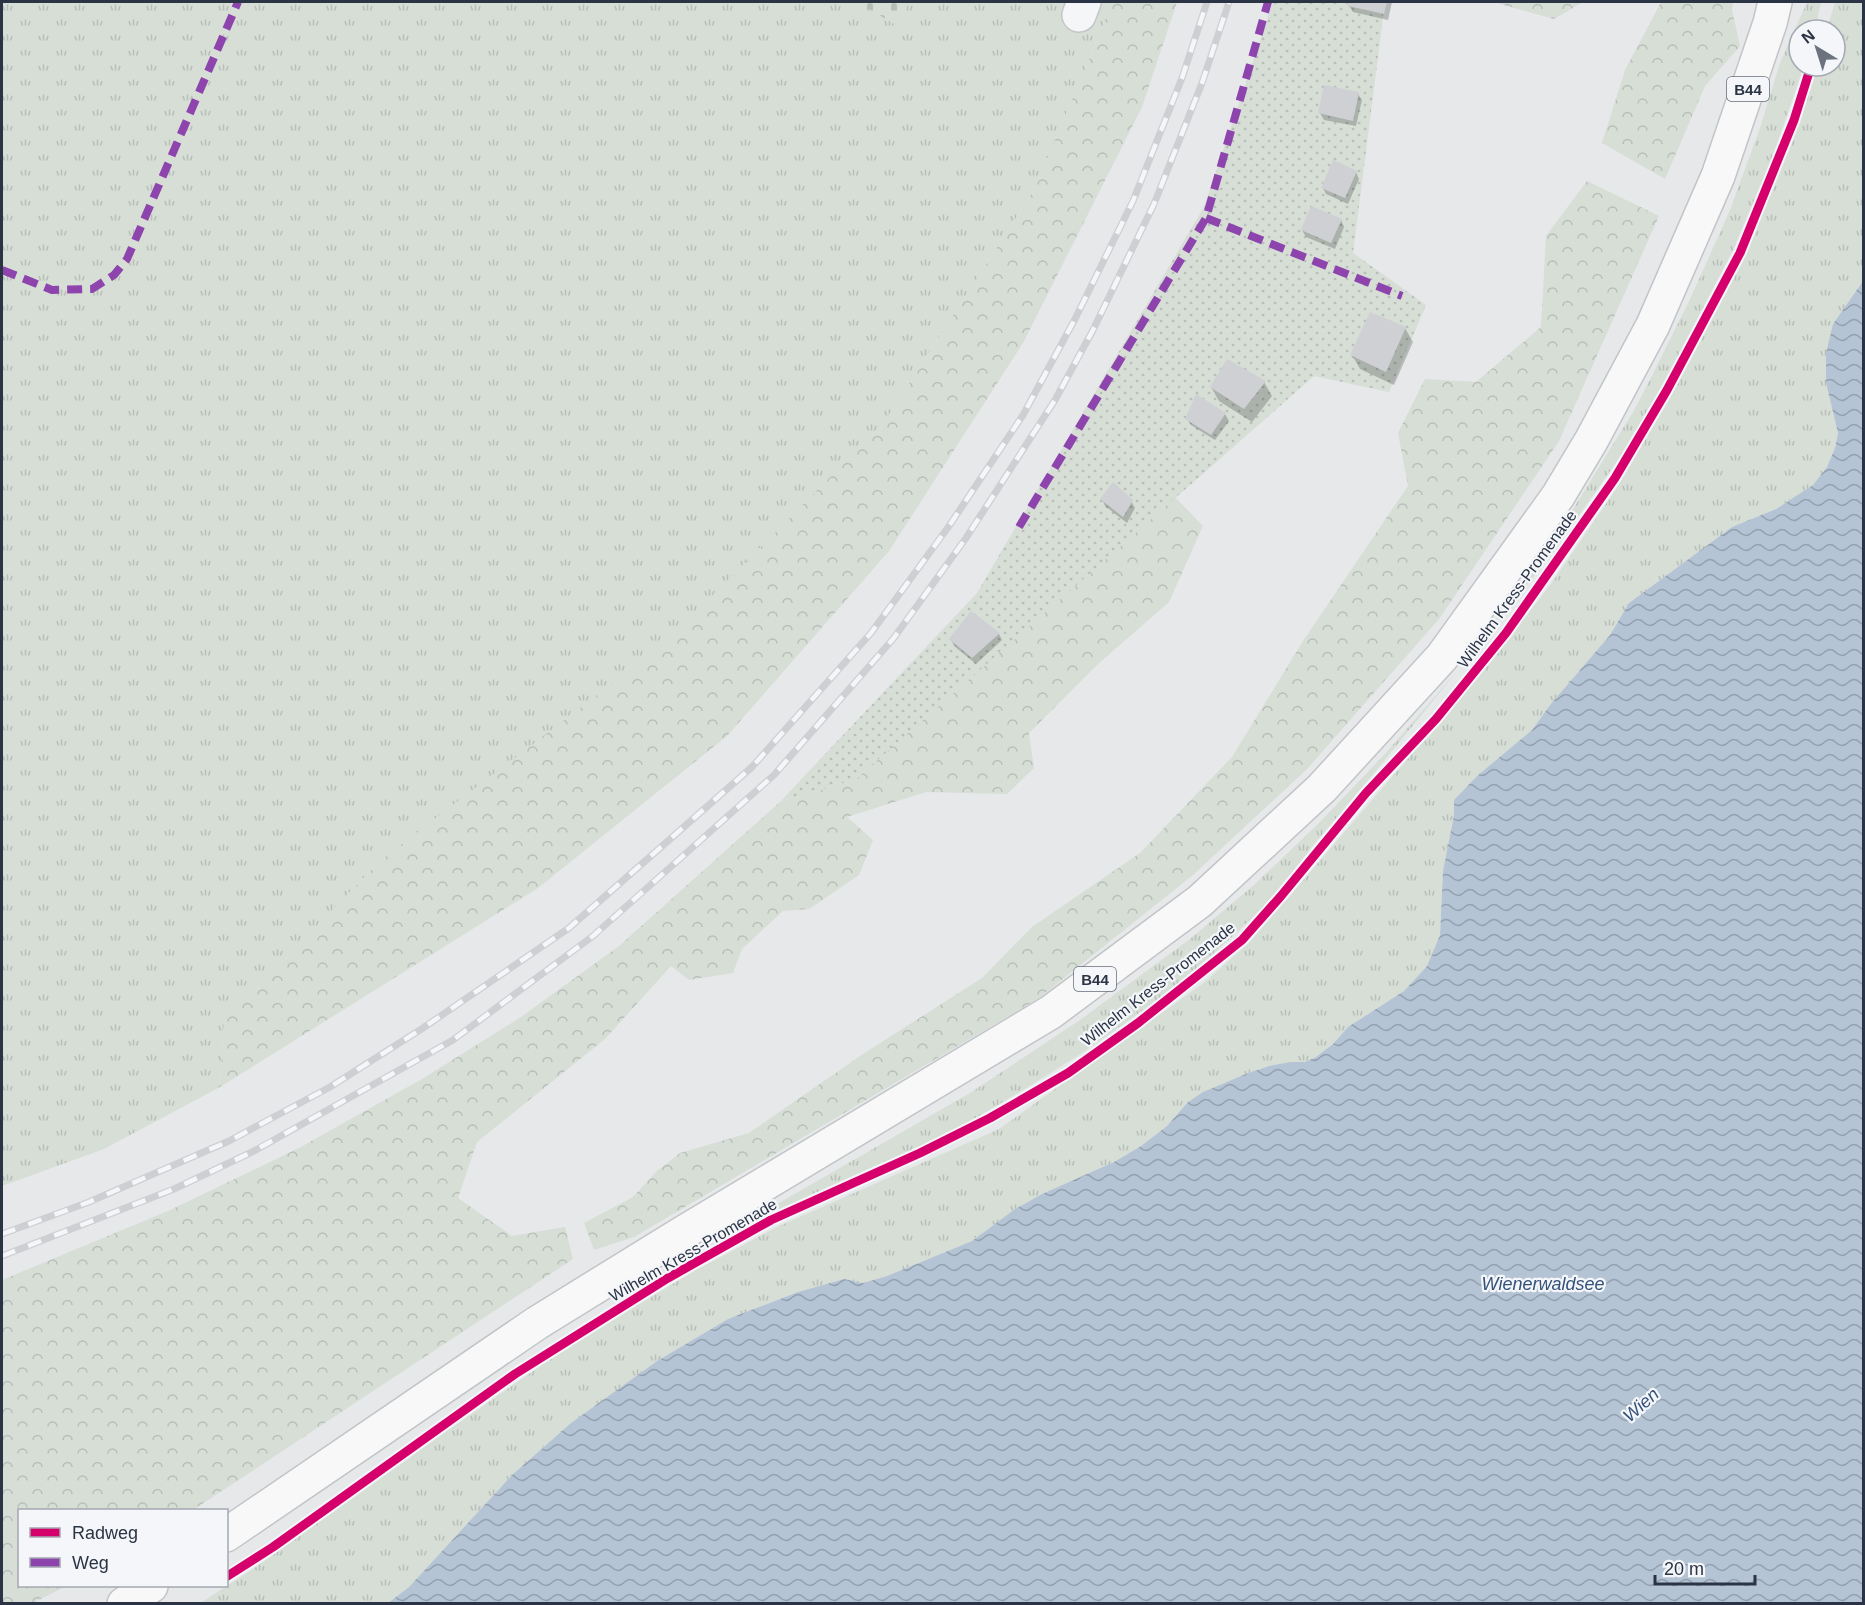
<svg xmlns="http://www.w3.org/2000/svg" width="1865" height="1605" font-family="Arial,sans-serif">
  <defs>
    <pattern id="grass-tufts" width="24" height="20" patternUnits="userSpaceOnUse" patternTransform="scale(1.5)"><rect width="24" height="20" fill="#d6ded6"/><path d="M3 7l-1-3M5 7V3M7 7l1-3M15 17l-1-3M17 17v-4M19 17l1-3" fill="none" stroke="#b8bfb9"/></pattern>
    <pattern id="forest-crowns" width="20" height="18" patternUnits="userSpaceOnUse" patternTransform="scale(1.5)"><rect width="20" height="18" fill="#d6ded6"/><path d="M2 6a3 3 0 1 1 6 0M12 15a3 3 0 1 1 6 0" fill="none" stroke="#b8bfb9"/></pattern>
    <pattern id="cemetery-stones" width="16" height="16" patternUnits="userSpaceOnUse" patternTransform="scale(1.5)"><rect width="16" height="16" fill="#d6ded6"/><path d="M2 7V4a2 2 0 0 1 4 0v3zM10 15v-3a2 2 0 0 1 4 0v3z" fill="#b8bfb9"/></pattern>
    <pattern id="garden-dots" width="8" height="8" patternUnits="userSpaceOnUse" patternTransform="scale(1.5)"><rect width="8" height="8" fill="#d6ded6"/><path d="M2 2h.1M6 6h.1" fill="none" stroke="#b8bfb9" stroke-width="1.8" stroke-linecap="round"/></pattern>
    <pattern id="water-waves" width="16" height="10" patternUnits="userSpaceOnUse" patternTransform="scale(1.5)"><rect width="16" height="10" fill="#b4c4d5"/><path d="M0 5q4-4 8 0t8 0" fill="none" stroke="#93a0af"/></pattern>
  </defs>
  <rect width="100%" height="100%" fill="#e6e8ea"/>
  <path fill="url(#grass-tufts)" d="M2 2H1113L1034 190 883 424 664 645 381 860 224 1022 220 1087 104 1149 2 1186Z
    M1807 2H1821L1815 30H1799V66H1804L1771 161 1733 250 1668 375 1622 454 1552 554 1488 631 1548 550 1633 412 1650 380 1691 297 1730 210 1759 131 1780 63Z
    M1835 2H1863V281L1833 324 1826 383 1838 433 1835 448 1827 467 1813 485 1796 497 1776 509 1732 527 1629 603 1610 635 1550 705 1532 730 1477 776 1454 800V815L1443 871 1440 935 1427 966 1404 991 1348 1027 1333 1044 1316 1057 1305 1062H1290L1269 1066 1224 1083 1188 1102 1167 1126 1141 1146 1114 1162 1042 1194 1015 1209 972 1241 887 1276 863 1283 844 1279 798 1292 728 1319 657 1361 571 1423 512 1475 409 1587 388 1603 199 1604 256 1567 454 1426 571 1345 696 1270 777 1227 999 1129 1201 985 1249 943 1478 677 1551 584 1616 489 1670 398 1741 263 1793 140 1817 66H1835V30H1827Z
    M1458 670C1411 728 1364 786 1316 842 1297 865 1279 891 1258 912 1166 1004 1053 1075 940 1138L718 1238 970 1093 1080 1020 1190 939 1254 885 1318 824 1384 755Z"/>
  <path fill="url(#forest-crowns)" d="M1113 2H1177L1142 107 1023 343 889 551 727 736 538 888 220 1087 224 1022 381 860 664 644 883 424 1034 190Z
    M1498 2H1583L1554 19 1500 4Z
    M1661 2H1733L1732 10 1740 46 1705 86 1665 179 1602 143 1625 70Z
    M1587 181 1659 216 1559 441 1439 619 1307 769 1193 875 1039 998 634 1237 594 1250 584 1223 633 1197 657 1171 680 1153 749 1133 863 1054 982 978 1032 927 1140 853 1232 757 1303 641 1408 486 1398 433 1425 379 1476 382 1541 327 1546 236Z
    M1175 497 1203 526 1169 602 1098 664 1029 733 1034 768 1007 794 926 792 847 817 873 840 859 875 809 909 783 911 742 949 733 973 689 980 671 966 605 1039 477 1142 458 1198 512 1236 565 1227 573 1259 193 1510H20V1586H66L33 1603 2 1604V1280L168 1211 299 1148 422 1079 521 1017 619 946 780 802 856 779Z"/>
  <path fill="url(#cemetery-stones)" d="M857 2H910L896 25Z"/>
  <path fill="url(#garden-dots)" d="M1273 2H1385L1353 253 1426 305 1389 392 1314 376 856 779 780 802 977 593 1204 207Z"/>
  <path fill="url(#water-waves)" d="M1863 281V1603H388L409 1587 512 1475 571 1423 657 1361 728 1319 798 1292 844 1279 863 1283 887 1276 972 1241 1015 1209 1042 1194 1114 1162 1141 1146 1167 1126 1188 1102 1203 1092 1246 1074 1269 1066 1290 1062H1305L1316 1057 1333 1044 1348 1027 1404 991 1427 966 1440 935 1443 871 1454 815V800L1477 776 1532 730 1550 705 1610 635 1629 603 1732 527 1776 509 1813 485 1827 467 1835 448 1838 433 1826 383V353L1833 324Z"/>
  <path fill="#0003" d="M1350 2H1392L1388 20 1353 12 1349 6Z
    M1358 94 1362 100 1356 126 1324 120 1320 113Z
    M1356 172 1359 179 1348 204 1326 194 1323 188Z
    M1341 220 1344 227 1335 249 1306 237 1302 230Z
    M1405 328 1413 342 1394 385 1360 369 1352 355Z
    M1264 382 1272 396 1252 422 1219 401 1211 387Z
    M1225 414 1229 421 1215 440 1191 425 1187 419Z
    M1102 499 1131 501 1135 508 1127 523 1105 506Z
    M999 634 1002 640 976 664 954 646 951 639Z"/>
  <path fill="#ced0d3" d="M1349 2H1387L1384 14 1348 6Z
    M1324 85 1359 92 1353 121 1318 113Z
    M1333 160 1357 171 1345 198 1321 188Z
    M1311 206 1342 219 1331 243 1301 230Z
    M1370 312 1406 327 1386 372 1350 355Z
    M1227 359 1266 381 1244 409 1210 387Z
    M1196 394 1226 413 1211 435 1185 419Z
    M1113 482 1133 500 1123 517 1100 499Z
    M971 611 1000 633 972 658 949 639Z"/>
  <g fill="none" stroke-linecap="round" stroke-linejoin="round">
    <defs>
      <path id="minor" d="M1079 15 1084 2"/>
      <path id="primary" d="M226 1535 537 1323 681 1234 1051 1012 1200 901 1322 788 1442 657 1558 496 1591 441 1653 325 1718 176 1770 23 1775 2
        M124 1604 151 1586"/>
    </defs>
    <use href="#minor" stroke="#c4c6c8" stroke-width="36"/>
    <use href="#primary" stroke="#c2c5c8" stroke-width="36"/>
    <use href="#minor" stroke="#f5f6f7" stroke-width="33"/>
    <use href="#primary" stroke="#f8f8f8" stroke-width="33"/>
    <defs>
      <path id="rail" d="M2 1234 89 1202 229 1141 330 1087 423 1028 569 928 752 767 871 633 949 526 1023 415 1075 319 1133 201 1182 78 1207 2
        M2 1256 174 1189 252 1152 453 1040 593 936 774 775 893 639 966 538 1055 400 1093 330 1154 204 1202 83 1229 2"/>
    </defs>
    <use href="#rail" stroke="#cecfd2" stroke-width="7"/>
    <use href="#rail" stroke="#f4f6f9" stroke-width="4.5" stroke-dasharray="14" stroke-linecap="butt"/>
    <path stroke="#8e44ad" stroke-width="8" stroke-dasharray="15 8" stroke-linecap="butt" d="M1206 218 1402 296
      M2 270 52 290 92 289 114 275 127 259 238 2
      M1019 527 1206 218 1268 2"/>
    <defs>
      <path id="cycleway" d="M226 1577 273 1547 515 1374 668 1278 771 1220 920 1153 990 1118 1068 1073 1138 1023 1242 940 1281 896 1366 793 1436 719 1506 633 1615 478 1667 390 1740 253 1794 120 1811 66"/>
    </defs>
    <use href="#cycleway" stroke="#f4f6f9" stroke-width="13"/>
    <use href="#cycleway" stroke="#d6006c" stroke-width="9"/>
  </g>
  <g text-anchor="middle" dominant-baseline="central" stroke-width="4.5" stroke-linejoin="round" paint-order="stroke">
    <g fill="#f4f6f9" stroke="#676e7b" stroke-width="1.5">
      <rect x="1727" y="77" width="42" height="24" rx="4.5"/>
      <rect x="1074" y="967" width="42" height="24" rx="4.5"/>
    </g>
    <g font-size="15" font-weight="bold" fill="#2b3445">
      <text x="1748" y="89">B44</text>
      <text x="1095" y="979">B44</text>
    </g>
    <g font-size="16" fill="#2b3445" stroke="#f4f6f9">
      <text transform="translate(1517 589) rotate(-54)">Wilhelm Kress-Promenade</text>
      <text transform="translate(1158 984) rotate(-38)">Wilhelm Kress-Promenade</text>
      <text transform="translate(693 1250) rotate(-30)">Wilhelm Kress-Promenade</text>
    </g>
    <g font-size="18" font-style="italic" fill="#34527a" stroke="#f4f6f9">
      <text x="1543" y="1284">Wienerwaldsee</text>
      <text transform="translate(1641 1405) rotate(-42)">Wien</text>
    </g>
  </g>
  <rect width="1865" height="1605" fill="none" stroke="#2b3445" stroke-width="6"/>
  <rect x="18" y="1509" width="210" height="78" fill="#f4f6f9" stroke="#a4a8b1" stroke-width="1.5"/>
  <rect x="30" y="1528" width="30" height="9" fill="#d6006c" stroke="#a4a8b1" stroke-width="1.5"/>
  <text x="72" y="1539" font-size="18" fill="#2b3445">Radweg</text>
  <rect x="30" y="1558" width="30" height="9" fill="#8e44ad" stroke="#a4a8b1" stroke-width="1.5"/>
  <text x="72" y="1569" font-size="18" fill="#2b3445">Weg</text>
  <g transform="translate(1817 48) rotate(322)"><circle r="28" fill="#f4f6f9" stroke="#a4a8b1" stroke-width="1.5"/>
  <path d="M0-4.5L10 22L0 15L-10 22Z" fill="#6c737f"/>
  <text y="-9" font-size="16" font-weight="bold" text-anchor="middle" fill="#2b3445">N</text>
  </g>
  <path d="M1655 1575v9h100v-9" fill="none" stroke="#2b3445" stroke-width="3"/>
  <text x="1664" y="1575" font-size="18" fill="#2b3445" stroke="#f4f6f9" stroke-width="4.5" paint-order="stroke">20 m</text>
</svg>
